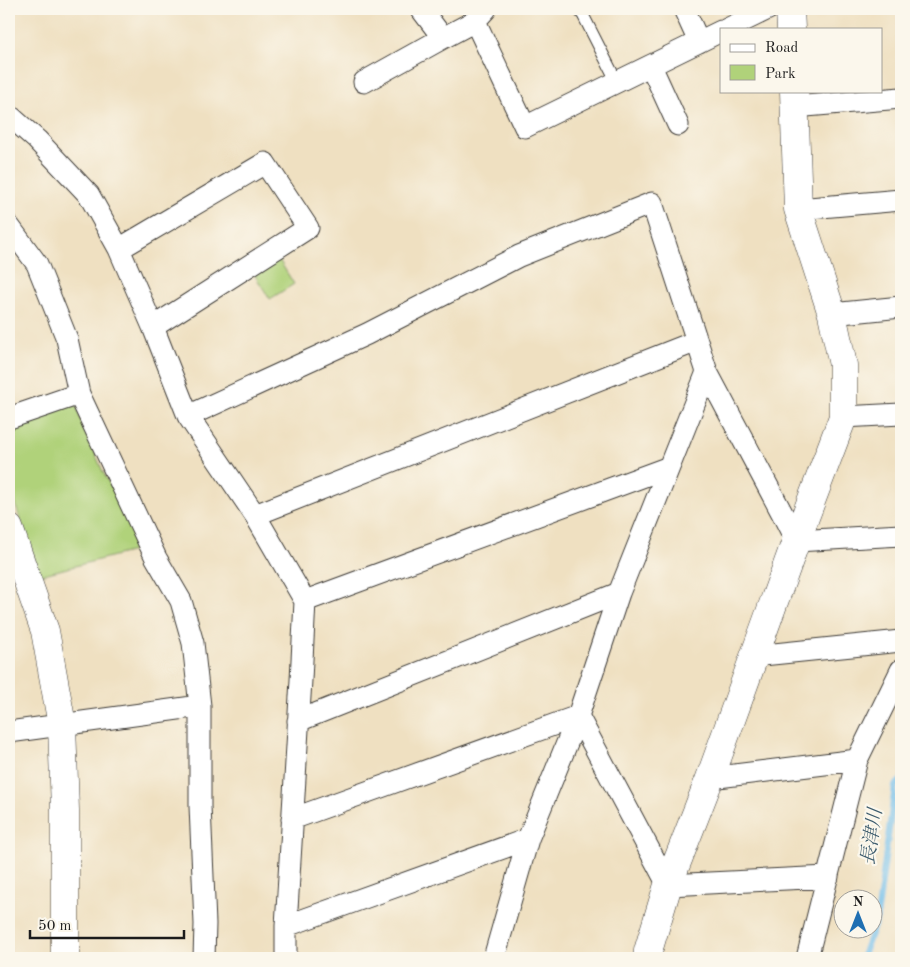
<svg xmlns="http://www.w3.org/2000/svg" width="910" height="967" font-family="'Old Standard TT','Noto Serif JP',serif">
  <rect width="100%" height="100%" fill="#fbf7ec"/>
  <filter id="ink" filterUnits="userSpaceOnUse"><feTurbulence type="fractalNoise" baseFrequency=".02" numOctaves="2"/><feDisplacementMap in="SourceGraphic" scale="10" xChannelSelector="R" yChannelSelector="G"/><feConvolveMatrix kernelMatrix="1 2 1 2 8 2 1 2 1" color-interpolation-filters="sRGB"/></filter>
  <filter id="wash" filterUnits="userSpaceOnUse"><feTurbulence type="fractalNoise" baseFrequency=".0096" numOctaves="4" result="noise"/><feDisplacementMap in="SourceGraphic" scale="20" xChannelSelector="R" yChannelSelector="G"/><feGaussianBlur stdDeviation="1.12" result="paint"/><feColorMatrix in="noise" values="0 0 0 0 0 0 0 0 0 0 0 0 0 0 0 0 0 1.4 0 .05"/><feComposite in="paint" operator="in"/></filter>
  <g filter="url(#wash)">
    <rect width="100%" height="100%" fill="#efe0c1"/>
    <path fill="#b0d27a" stroke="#66774b" d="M276 255 294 284 270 299 252 271Z
      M69 402 77 407 81 421 104 474 145 548 40 575 9 487V423Z"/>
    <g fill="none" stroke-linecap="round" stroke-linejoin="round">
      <path stroke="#6ebce9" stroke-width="6" d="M862 958 877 918 895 786 901 780"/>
    </g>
  </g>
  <g filter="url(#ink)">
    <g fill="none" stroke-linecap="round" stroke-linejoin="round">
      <defs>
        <path id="lane" d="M578 9 583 15 617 82"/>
        <path id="street" d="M421 9 443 38
          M684 9 699 42
          M475 21 525 127 721 31
          M727 29 768 9
          M651 66 678 125
          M364 82 443 38 475 21 486 9
          M794 107 901 98
          M9 115 37 140 89 195 119 249 153 327 188 416 255 515 305 601 301 680 286 926V958
          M798 209 901 200
          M9 226 37 264 67 339 79 394 156 558 181 601 193 643 200 706V806L205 924 204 958
          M119 249 265 163 308 228 153 327
          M832 314 901 307
          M707 372 782 513 796 541 901 535
          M188 416 367 334 519 256 652 203 707 372 619 593 578 716 528 839 494 958
          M843 417 901 414
          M9 418 79 394
          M255 515 697 341
          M305 601 669 467
          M754 656 901 641
          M298 721 619 593
          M9 732 200 706
          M710 778 857 760
          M292 819 578 716 668 885 828 877
          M286 926 528 839
          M807 958 857 760 901 670"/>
        <path id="secondary" d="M790 9 791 29
          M9 528 45 631 62 725 65 810V958
          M647 958 648 951 668 885 710 778 796 541 843 417V365L832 314 798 209 794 91"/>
      </defs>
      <use href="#lane" stroke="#3c3935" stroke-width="13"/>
      <use href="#street" stroke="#3c3935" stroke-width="23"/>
      <use href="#secondary" stroke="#3c3935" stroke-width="29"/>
      <use href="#lane" stroke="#fff" stroke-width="11"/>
      <use href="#street" stroke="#fff" stroke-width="21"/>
      <use href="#secondary" stroke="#fff" stroke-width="28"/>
    </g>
  </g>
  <g text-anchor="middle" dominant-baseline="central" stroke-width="4.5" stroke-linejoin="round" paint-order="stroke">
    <g font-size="19" font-style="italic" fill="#3d5c6e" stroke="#fbf7ec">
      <text transform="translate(873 837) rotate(-82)">長津川</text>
    </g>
  </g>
  <rect width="910" height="967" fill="none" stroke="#fbf7ec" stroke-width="30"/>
  <rect x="720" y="28" width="162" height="65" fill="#fbf7ec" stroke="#a29f99"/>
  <rect x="730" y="44" width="25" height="8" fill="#ffffff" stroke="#a29f99"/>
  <text x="765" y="52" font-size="15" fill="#1c1c1c">Road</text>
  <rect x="730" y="65" width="25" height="15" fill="#b0d27a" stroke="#a29f99"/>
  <text x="765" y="78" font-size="15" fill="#1c1c1c">Park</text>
  <g transform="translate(858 914)"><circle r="24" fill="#fbf7ec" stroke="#a29f99"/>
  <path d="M0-4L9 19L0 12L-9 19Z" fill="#1f6fb2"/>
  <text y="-8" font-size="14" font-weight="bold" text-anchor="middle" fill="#1c1c1c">N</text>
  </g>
  <path d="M30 930v8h154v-8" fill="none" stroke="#1c1c1c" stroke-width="2.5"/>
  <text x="38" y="930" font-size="15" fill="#1c1c1c" stroke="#fbf7ec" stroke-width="4" paint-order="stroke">50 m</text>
</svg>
